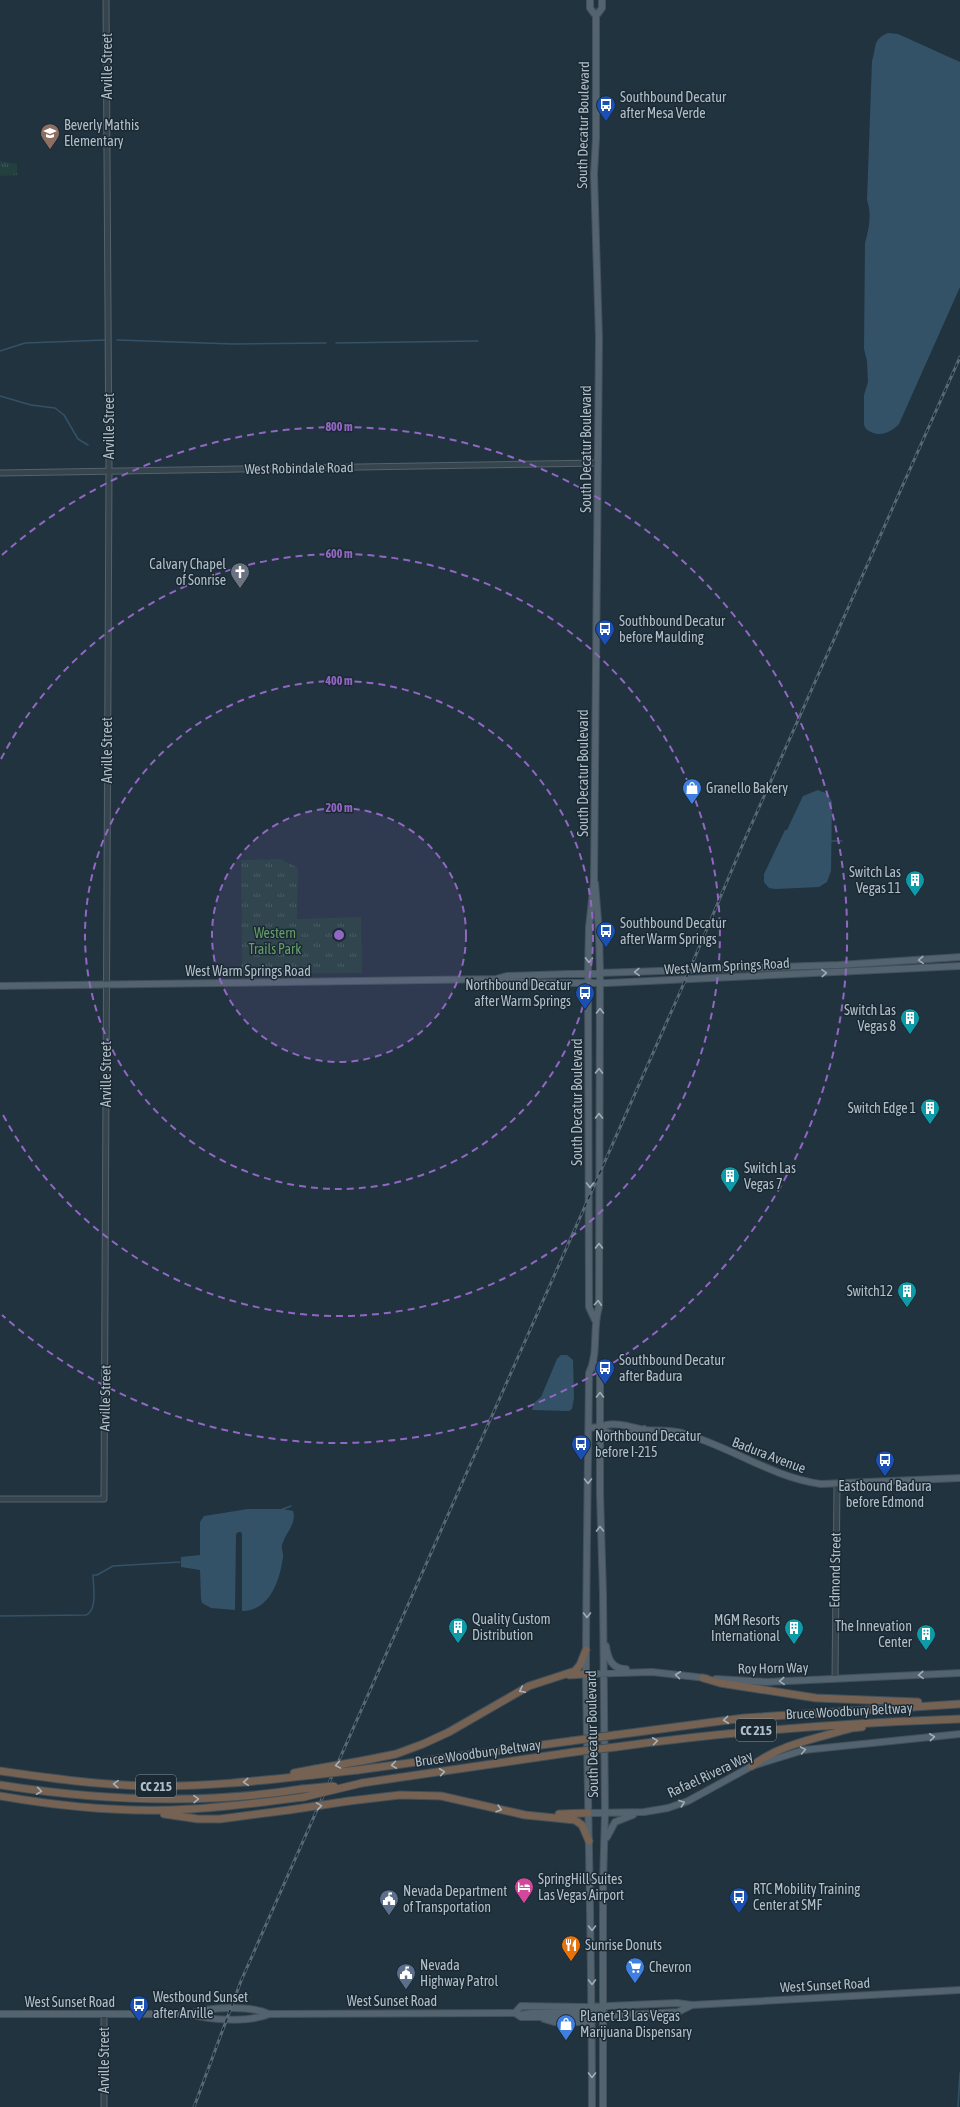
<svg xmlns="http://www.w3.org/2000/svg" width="960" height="2107" font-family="'Asap Condensed',sans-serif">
  <defs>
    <pattern id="grass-tufts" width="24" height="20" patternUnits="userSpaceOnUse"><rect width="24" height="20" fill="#23403e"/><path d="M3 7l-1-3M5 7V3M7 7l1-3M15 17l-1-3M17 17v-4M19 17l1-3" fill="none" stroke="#415a59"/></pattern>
  </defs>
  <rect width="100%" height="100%" fill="#21333f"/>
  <path fill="url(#grass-tufts)" d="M0 161 17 164V175L0 176Z
    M281 859 298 868 297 919 361 917 362 973 242 974 241 860Z"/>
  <path fill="#345267" d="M888 33 898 34 960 62V287L899 424C889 434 878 438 866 429L864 425V395L868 382 867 361 864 349 865 243C869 229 872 214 867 200L872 61C877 46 872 40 888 33Z
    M818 790 828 794 832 802 831 871 827 882 819 887 775 889 769 888 764 882V874L785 830H787L803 796Z
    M561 1355H567L573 1360 574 1398 572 1409 569 1411 532 1410 534 1403 541 1397 557 1359Z
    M248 1509H283L293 1511C297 1523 286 1533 283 1542 280 1548 284 1552 283 1557 280 1580 270 1611 242 1611V1534L241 1532H238L236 1534 235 1610 211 1608 202 1603 201 1599 200 1570 181 1567V1557L200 1555V1522L204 1516Z"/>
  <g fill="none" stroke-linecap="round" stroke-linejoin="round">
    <path stroke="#345267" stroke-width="1.5" d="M117 340 233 344 326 343
      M336 343 478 341
      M0 351 25 343 106 340
      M0 396 31 405 55 408 64 415 78 439 88 445
      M830 841H842
      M283 1509 291 1506
      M0 1616 86 1615C98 1610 93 1585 93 1575H97L113 1566 180 1562
      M958 2107 960 2073"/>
    <defs>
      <path id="minor" d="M0 473 598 463
        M0 1499H104L109 471 106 0
        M835 1679 837 1485
        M104 2107V2014"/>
      <path id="major" d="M590 0V8L596 16V138L594 174 599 338 594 882 589 927 588 973 589 1307 595 1320
        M596 16 602 8V0
        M497 979 531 983H607L960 966
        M0 986 496 979 507 976 839 965 960 957
        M594 1363 600 1373V1493L603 1594 605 1813 603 1884V2107
        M589 1428C596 1428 600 1427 606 1425 619 1422 633 1428 645 1430 657 1431 669 1430 682 1433 730 1446 771 1477 821 1484L960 1478
        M600 1428C612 1438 631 1436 644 1429
        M606 1646C608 1659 612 1669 626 1669
        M586 1674 652 1672 706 1678
        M716 1679 766 1682 960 1673
        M588 1813 644 1812 668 1808 688 1801 752 1766 804 1750 960 1734
        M607 1837 615 1822 633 1815
        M515 2013 521 2006 586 2007 677 2003 692 2005 960 1990
        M0 2014H189C209 2020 249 2023 269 2014L515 2013 521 2017H592L678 2012 692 2005
        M189 2014C209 2007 249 2005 269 2014
        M520 2015 531 2013 604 2012
        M544 2019 554 2022H592
        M592 2107C592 1963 588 1819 586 1676 586 1575 588 1474 589 1373 599 1353 592 1329 599 1307L600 973 599 932 595 883"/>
      <path id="highway" d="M569 1675 586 1674
        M703 1678 720 1683 816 1698 918 1702
        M615 1735 744 1718 960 1704
        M616 1747C731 1731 845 1723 960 1719
        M361 1761 396 1754 423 1744 449 1732 529 1686 575 1671 580 1665 586 1650
        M752 1766C780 1744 818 1738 852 1728L862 1727
        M358 1770 571 1741
        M0 1771C49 1778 98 1785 148 1786 203 1787 258 1781 313 1775
        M294 1773 315 1769
        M362 1783 574 1752
        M0 1785C101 1801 201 1805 302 1789
        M0 1796C63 1807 128 1813 191 1809 229 1807 266 1802 304 1797
        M349 1801 400 1795 441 1796 525 1815 575 1820 582 1825 589 1841
        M164 1814 198 1819H220L289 1810
        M559 1814 588 1813"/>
    </defs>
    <use href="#minor" stroke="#54626c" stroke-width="7"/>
    <use href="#major" stroke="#42505a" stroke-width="8"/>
    <use href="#highway" stroke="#414f59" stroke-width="9"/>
    <use href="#minor" stroke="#36444e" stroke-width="5"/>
    <use href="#major" stroke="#53636f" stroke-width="6"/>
    <use href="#highway" stroke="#756252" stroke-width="7"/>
    <defs>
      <path id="rail" d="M194 2107 241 1981 681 990 745 839 960 357"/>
    </defs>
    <use href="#rail" stroke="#576976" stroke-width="3"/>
    <use href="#rail" stroke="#1b2933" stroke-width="1.5" stroke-dasharray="4.5" stroke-linecap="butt"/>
    <defs>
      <path id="highway-bridge" d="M571 1741 615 1735
        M574 1752 616 1747
        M315 1769 361 1761
        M313 1775 358 1770
        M302 1789 334 1786
        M304 1797 362 1783
        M289 1810 349 1801"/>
    </defs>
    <use href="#highway-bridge" stroke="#414f59" stroke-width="9" stroke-linecap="butt"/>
    <use href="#highway-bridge" stroke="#756252" stroke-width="7"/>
  </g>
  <defs><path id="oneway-chevron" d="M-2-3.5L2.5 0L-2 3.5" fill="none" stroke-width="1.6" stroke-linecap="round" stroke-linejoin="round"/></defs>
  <g stroke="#9eadb8">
    <use href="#oneway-chevron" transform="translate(589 960) rotate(91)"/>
    <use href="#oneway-chevron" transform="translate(921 960) rotate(177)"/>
    <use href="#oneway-chevron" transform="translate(637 972) rotate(178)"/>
    <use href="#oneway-chevron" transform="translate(824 973) rotate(-3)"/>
    <use href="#oneway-chevron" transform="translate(600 1011) rotate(-90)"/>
    <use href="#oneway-chevron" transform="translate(599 1071) rotate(-89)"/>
    <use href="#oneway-chevron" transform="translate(599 1116) rotate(-90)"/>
    <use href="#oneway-chevron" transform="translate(590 1185) rotate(90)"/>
    <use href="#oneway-chevron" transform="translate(599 1246) rotate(-90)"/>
    <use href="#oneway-chevron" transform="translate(598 1303) rotate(-86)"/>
    <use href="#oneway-chevron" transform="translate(600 1395) rotate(-90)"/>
    <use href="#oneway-chevron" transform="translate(588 1481) rotate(90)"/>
    <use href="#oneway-chevron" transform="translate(600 1529) rotate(-91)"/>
    <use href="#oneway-chevron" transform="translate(587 1615) rotate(90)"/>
    <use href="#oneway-chevron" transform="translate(678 1675) rotate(-173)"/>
    <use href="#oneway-chevron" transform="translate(921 1675) rotate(177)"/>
    <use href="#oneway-chevron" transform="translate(782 1681) rotate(177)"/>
    <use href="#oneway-chevron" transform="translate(932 1737) rotate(-6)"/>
    <use href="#oneway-chevron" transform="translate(803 1750) rotate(-10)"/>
    <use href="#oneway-chevron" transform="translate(682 1803) rotate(-20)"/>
    <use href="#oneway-chevron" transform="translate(592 1928) rotate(90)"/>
    <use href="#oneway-chevron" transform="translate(592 1982) rotate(90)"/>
    <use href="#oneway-chevron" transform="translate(592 2075) rotate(90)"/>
  </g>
  <g stroke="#a8b1b8">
    <use href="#oneway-chevron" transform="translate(522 1690) rotate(154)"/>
    <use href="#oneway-chevron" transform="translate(726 1720) rotate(174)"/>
    <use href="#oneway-chevron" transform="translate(655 1741) rotate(-8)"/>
    <use href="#oneway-chevron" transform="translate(338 1765) rotate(170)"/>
    <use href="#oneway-chevron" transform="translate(394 1765) rotate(172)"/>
    <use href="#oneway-chevron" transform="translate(442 1772) rotate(-8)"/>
    <use href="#oneway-chevron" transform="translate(246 1782) rotate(176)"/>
    <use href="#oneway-chevron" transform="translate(116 1784) rotate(-177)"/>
    <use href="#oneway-chevron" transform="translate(39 1791) rotate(8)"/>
    <use href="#oneway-chevron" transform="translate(196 1799) rotate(-2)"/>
    <use href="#oneway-chevron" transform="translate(319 1806) rotate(-9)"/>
    <use href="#oneway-chevron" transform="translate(499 1809) rotate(16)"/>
  </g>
  <circle cx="339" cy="935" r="127" fill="#9167c3" fill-opacity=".12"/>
  <g fill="none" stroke="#9167c3" stroke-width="2" stroke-dasharray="7 5">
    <circle cx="339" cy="935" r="127"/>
    <circle cx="339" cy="935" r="254"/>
    <path d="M1 759A381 381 0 1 1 1 1111"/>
    <path d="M2 555A508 508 0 1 1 2 1315"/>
  </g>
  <defs>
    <symbol id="bus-pin" viewBox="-11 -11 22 30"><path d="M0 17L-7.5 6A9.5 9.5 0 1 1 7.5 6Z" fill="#1a4fb4" stroke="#1b2933"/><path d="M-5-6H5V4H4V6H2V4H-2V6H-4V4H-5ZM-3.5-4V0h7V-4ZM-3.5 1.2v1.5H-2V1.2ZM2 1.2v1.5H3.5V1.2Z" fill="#fff"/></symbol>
    <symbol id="school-pin" viewBox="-11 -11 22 30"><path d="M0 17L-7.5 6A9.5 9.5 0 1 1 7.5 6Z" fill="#8d6e63" stroke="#1b2933"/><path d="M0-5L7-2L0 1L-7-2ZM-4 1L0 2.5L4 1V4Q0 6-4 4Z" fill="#fff"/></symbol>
    <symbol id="church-pin" viewBox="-11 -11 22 30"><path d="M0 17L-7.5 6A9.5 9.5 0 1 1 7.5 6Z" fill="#6b7280" stroke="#1b2933"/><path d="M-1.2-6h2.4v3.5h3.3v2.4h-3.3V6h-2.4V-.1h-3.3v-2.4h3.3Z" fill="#fff"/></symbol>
    <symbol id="shop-pin" viewBox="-11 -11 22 30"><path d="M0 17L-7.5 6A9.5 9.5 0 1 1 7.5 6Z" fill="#3f7fe0" stroke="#1b2933"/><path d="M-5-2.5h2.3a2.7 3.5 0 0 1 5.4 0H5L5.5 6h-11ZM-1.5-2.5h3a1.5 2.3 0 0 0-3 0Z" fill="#fff"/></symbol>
    <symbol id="building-pin" viewBox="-11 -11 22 30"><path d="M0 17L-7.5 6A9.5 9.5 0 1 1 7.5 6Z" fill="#0f9aa8" stroke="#1b2933"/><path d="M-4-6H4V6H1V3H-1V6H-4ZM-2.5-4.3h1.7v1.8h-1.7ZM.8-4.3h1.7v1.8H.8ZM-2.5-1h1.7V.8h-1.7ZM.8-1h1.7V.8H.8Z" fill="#fff"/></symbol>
    <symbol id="hotel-pin" viewBox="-11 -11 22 30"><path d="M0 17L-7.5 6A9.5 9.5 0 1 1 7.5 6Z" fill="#d1479c" stroke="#1b2933"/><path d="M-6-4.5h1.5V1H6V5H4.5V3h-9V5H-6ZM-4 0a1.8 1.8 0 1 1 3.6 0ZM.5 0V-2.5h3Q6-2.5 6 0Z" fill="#fff"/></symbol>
    <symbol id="civic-pin" viewBox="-11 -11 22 30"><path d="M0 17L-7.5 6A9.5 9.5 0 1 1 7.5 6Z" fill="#5c6f8a" stroke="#1b2933"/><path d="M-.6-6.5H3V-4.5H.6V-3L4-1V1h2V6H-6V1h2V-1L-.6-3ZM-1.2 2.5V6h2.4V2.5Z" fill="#fff"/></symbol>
    <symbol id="restaurant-pin" viewBox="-11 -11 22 30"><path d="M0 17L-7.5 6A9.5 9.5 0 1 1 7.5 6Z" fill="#e8710a" stroke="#1b2933"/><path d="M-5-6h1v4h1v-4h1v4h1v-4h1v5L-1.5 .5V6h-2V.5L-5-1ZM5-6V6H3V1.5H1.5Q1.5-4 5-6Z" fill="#fff"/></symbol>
    <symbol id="supermarket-pin" viewBox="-11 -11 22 30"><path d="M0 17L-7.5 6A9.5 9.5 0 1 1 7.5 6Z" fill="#3f7fe0" stroke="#1b2933"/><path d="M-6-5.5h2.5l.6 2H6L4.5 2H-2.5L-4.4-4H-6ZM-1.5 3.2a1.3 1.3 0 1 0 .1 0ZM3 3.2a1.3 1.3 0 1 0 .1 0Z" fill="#fff"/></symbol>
  </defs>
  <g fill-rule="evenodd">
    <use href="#bus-pin" x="595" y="94" width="22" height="30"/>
    <use href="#school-pin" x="39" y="122" width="22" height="30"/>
    <use href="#church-pin" x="229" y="561" width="22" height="30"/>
    <use href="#bus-pin" x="594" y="618" width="22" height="30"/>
    <use href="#shop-pin" x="681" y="777" width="22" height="30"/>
    <use href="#building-pin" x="904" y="869" width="22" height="30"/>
    <use href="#bus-pin" x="595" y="920" width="22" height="30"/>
    <use href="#bus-pin" x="574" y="982" width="22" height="30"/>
    <use href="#building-pin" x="899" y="1007" width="22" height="30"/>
    <use href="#building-pin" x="919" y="1097" width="22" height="30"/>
    <use href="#building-pin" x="719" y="1165" width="22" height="30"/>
    <use href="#building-pin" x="896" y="1280" width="22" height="30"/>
    <use href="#bus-pin" x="594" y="1357" width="22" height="30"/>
    <use href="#bus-pin" x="570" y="1433" width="22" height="30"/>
    <use href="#bus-pin" x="874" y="1449" width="22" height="30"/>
    <use href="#building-pin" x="447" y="1616" width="22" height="30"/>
    <use href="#building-pin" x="783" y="1617" width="22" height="30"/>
    <use href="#building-pin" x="915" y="1623" width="22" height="30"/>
    <use href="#hotel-pin" x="513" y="1876" width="22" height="30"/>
    <use href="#bus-pin" x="728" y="1886" width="22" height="30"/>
    <use href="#civic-pin" x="378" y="1888" width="22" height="30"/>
    <use href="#restaurant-pin" x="560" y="1934" width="22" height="30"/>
    <use href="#supermarket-pin" x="624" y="1956" width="22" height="30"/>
    <use href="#civic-pin" x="395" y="1962" width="22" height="30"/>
    <use href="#bus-pin" x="128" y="1994" width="22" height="30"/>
    <use href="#shop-pin" x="555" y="2013" width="22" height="30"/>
  </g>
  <g text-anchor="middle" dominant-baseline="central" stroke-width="3" stroke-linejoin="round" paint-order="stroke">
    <g fill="#1b2933" stroke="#84929d" stroke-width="1">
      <rect x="736" y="1719" width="40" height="22" rx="3"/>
      <rect x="136" y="1775" width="40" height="22" rx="3"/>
    </g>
    <g font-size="13" font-weight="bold" fill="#b1bfca">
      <text x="756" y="1730">CC 215</text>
      <text x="156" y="1786">CC 215</text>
    </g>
    <g font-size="14" fill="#b1bfca" stroke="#1b2933">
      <text transform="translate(107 66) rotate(-90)">Arville Street</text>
      <text transform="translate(583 125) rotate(-89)">South Decatur Boulevard</text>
      <text transform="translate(109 426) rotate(-90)">Arville Street</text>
      <text transform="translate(586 449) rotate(-90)">South Decatur Boulevard</text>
      <text transform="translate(299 468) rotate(-1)">West Robindale Road</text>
      <text transform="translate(107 750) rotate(-90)">Arville Street</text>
      <text transform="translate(583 773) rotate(-90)">South Decatur Boulevard</text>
      <text transform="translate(727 966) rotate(-3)">West Warm Springs Road</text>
      <text x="248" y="971">West Warm Springs Road</text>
      <text transform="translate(106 1074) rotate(-90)">Arville Street</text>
      <text transform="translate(577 1102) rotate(-90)">South Decatur Boulevard</text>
      <text transform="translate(105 1398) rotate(-89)">Arville Street</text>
      <text transform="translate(769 1455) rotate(21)">Badura Avenue</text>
      <text transform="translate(835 1570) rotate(-89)">Edmond Street</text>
      <text transform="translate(773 1668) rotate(-1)">Roy Horn Way</text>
      <text transform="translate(849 1711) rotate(-3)">Bruce Woodbury Beltway</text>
      <text transform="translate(592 1734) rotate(-91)">South Decatur Boulevard</text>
      <text transform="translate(478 1753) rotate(-8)">Bruce Woodbury Beltway</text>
      <text transform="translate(710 1774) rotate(-25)">Rafael Rivera Way</text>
      <text transform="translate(825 1985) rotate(-3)">West Sunset Road</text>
      <text x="392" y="2001">West Sunset Road</text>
      <text x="70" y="2002">West Sunset Road</text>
      <text transform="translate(104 2060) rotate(-90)">Arville Street</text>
    </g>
    <g font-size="14" fill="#b1bfca" stroke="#1b2933" text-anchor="start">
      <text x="620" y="97">Southbound Decatur<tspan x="620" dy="16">after Mesa Verde</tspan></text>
      <text x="64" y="125">Beverly Mathis<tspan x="64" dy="16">Elementary</tspan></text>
      <text x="226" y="564" text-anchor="end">Calvary Chapel<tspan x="226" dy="16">of Sonrise</tspan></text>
      <text x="619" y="621">Southbound Decatur<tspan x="619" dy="16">before Maulding</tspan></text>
      <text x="706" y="788">Granello Bakery</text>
      <text x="901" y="872" text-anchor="end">Switch Las<tspan x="901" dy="16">Vegas 11</tspan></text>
      <text x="620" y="923">Southbound Decatur<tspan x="620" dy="16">after Warm Springs</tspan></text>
      <text x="571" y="985" text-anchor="end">Northbound Decatur<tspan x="571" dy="16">after Warm Springs</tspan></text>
      <text x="896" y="1010" text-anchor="end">Switch Las<tspan x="896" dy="16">Vegas 8</tspan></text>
      <text x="916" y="1108" text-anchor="end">Switch Edge 1</text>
      <text x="744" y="1168">Switch Las<tspan x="744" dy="16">Vegas 7</tspan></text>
      <text x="893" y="1291" text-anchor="end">Switch12</text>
      <text x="619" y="1360">Southbound Decatur<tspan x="619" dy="16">after Badura</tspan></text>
      <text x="595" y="1436">Northbound Decatur<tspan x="595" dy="16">before I-215</tspan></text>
      <text x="885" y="1486" text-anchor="middle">Eastbound Badura<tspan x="885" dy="16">before Edmond</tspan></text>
      <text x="472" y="1619">Quality Custom<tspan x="472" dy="16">Distribution</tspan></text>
      <text x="780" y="1620" text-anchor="end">MGM Resorts<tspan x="780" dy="16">International</tspan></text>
      <text x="912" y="1626" text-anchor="end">The Innevation<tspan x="912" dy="16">Center</tspan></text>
      <text x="538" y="1879">SpringHill Suites<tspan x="538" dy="16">Las Vegas Airport</tspan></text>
      <text x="753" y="1889">RTC Mobility Training<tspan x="753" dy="16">Center at SMF</tspan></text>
      <text x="403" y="1891">Nevada Department<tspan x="403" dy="16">of Transportation</tspan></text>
      <text x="585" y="1945">Sunrise Donuts</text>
      <text x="420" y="1965">Nevada<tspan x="420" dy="16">Highway Patrol</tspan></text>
      <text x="649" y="1967">Chevron</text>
      <text x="153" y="1997">Westbound Sunset<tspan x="153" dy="16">after Arville</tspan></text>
      <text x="580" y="2016">Planet 13 Las Vegas<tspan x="580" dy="16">Marijuana Dispensary</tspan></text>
    </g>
    <g font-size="14" fill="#669d6a" stroke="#1b2933">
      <text x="275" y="933">Western<tspan x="275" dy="16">Trails Park</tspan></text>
    </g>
  </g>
  <circle cx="339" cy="935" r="6" fill="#9167c3" stroke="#1b2933" stroke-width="2"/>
  <g font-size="12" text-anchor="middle" font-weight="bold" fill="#9167c3" stroke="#1b2933" stroke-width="3" stroke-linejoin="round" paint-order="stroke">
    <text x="339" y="431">800 m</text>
    <text x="339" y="558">600 m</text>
    <text x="339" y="685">400 m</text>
    <text x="339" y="812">200 m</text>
  </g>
</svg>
